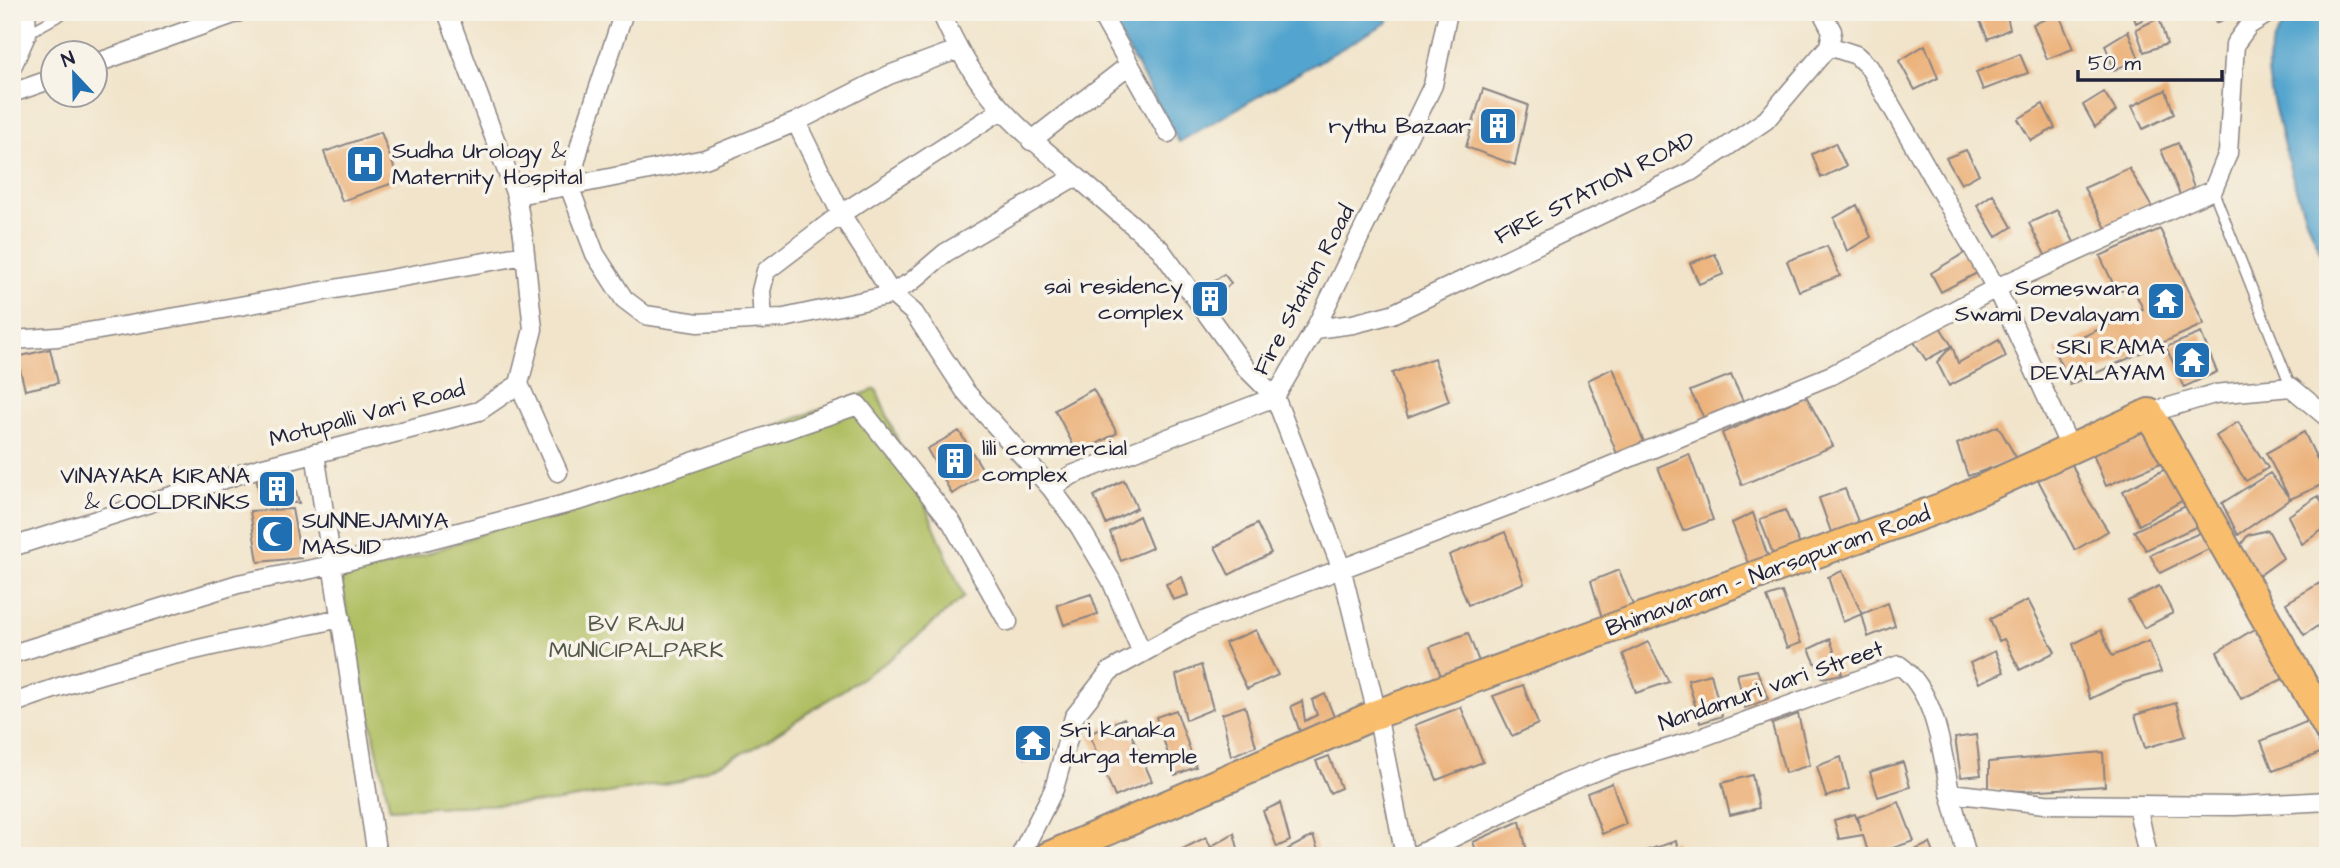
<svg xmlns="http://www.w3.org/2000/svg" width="2340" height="868" font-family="'Architects Daughter',sans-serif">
  <rect width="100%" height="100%" fill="#f7f3e8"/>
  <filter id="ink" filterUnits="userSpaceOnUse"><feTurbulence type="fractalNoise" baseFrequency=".0143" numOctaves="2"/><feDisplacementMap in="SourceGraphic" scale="14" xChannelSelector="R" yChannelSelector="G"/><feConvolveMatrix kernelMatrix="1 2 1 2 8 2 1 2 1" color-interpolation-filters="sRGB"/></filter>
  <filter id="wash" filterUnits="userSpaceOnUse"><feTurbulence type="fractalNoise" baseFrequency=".00686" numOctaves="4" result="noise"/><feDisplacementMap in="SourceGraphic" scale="28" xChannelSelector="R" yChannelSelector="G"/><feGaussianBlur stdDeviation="1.57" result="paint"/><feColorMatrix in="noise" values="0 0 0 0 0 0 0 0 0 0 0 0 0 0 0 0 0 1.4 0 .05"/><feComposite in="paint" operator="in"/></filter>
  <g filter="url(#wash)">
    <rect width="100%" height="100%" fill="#f1e4ca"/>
    <path fill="#afbe61" stroke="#68704e" stroke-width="2" d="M876 389 964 597 889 660 754 748 681 781 553 802 390 809 340 579 426 554Z"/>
    <path fill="#53a4ce" stroke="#3a6384" stroke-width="2" d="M1126 12H1387L1388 22 1179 142 1112 21Z
      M2295 12H2328V267C2304 223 2291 175 2279 126 2275 107 2267 83 2268 63 2269 45 2282 23 2295 12Z"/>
    <g id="blocks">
      <path fill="#ecb27c" d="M1976 12H2006L2010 29 1988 39Z
        M2132 12H2158L2136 23Z
        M2212 12H2239L2216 23Z
        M2059 14 2073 49 2047 59 2033 24Z
        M2159 18 2167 44 2144 52 2136 29Z
        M2128 31 2139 59 2114 70 2105 45Z
        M1925 45 1938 78 1915 90 1899 61Z
        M2020 54 2028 73 1983 90 1976 72Z
        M1483 89 1528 105 1515 165 1466 147Z
        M2166 90 2174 114 2143 129 2132 106Z
        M2104 92 2116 111 2095 127 2083 105Z
        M2043 104 2055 128 2031 141 2018 119Z
        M381 132 399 181 342 201 324 152Z
        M1835 143 1846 166 1821 178 1812 154Z
        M2178 143 2194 188 2181 197 2161 150Z
        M1966 150 1979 174 1961 184 1946 158Z
        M2129 168 2153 209 2107 230 2084 188Z
        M1993 194 2012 227 1996 237 1977 205Z
        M1857 205 1871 237 1847 251 1834 218Z
        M2057 210 2074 242 2046 257 2029 223Z
        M2160 229 2204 324 2070 385 2054 350 2143 309 2132 285 2117 292 2100 256Z
        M1827 246 1840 276 1799 291 1787 261Z
        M1966 252 1977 273 1941 292 1931 273Z
        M1715 254 1724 274 1699 284 1690 263Z
        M1224 274 1231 283 1208 307 1201 290Z
        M1940 327 1952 346 1926 360 1912 339Z
        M2201 333 2217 372 2184 387 2166 347Z
        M1999 340 2006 357 1949 386 1937 362 1952 346 1958 363Z
        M50 349 58 383 25 390 17 357Z
        M1434 358 1449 401 1408 417 1392 373Z
        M1613 368 1644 442 1617 454 1588 380Z
        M1731 375 1743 401 1705 420 1690 391Z
        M1093 389 1117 433 1078 454 1055 410Z
        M1806 396 1833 446 1742 485 1722 433Z
        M2238 422 2268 468 2246 481 2216 436Z
        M1998 426 2017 459 1968 476 1957 444Z
        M2147 427 2163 462 2106 486 2092 452Z
        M959 431 985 473 952 494 927 449Z
        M2304 432 2328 482 2290 499 2238 535 2222 503 2270 473 2290 499 2266 453Z
        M1689 454 1713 520 1683 531 1658 467Z
        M2071 462 2085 494 2108 531 2075 550 2037 478Z
        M2169 467 2185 499 2139 525 2123 491Z
        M292 475 299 503 261 502 256 477Z
        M1124 480 1137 508 1106 524 1094 496Z
        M1845 489 1859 524 1831 532 1819 498Z
        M2318 496 2328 513V526L2302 544 2288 516Z
        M2190 504 2202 524 2146 550 2134 531Z
        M292 509 301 558 258 562 250 511Z
        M1785 510 1801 547 1774 557 1760 519Z
        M1753 513 1769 560 1750 568 1732 523Z
        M1139 516 1152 548 1121 561 1110 532Z
        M1257 524 1271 553 1229 575 1215 547Z
        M2268 530 2283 558 2256 578 2237 550 2248 535Z
        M2204 531 2215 546 2160 573 2150 555Z
        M1505 532 1524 583 1468 605 1449 555Z
        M1619 570 1634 608 1603 621 1591 581Z
        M1842 571 1862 614 1843 622 1828 577Z
        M1182 577 1188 595 1173 600 1166 584Z
        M2320 583 2328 597V619L2304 635 2286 603Z
        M2159 586 2173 613 2144 628 2128 601Z
        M1782 592 1801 643 1787 648 1767 597Z
        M1091 594 1098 614 1064 625 1057 605Z
        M2028 600 2055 652 2020 670 2004 639 1999 641 1990 619Z
        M1888 603 1895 626 1868 637 1862 614Z
        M2259 626 2289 676 2241 699 2217 652Z
        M1256 630 1278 675 1247 689 1225 643Z
        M2101 630 2112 656 2149 641 2161 672 2123 683 2090 699 2073 644Z
        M1468 633 1481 667 1443 681 1430 647Z
        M1830 639 1842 674 1822 678 1809 649Z
        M1648 642 1669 682 1636 693 1623 654Z
        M1995 651 2004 672 1979 683 1970 663Z
        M1201 665 1213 709 1186 720 1176 675Z
        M1757 670 1768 699 1745 708 1737 674Z
        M1711 674 1722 716 1700 723 1688 680Z
        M1523 685 1538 724 1512 736 1493 696Z
        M1325 694 1336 722 1301 735 1291 706 1302 701 1305 721 1317 715 1312 700Z
        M2176 703 2186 736 2145 748 2135 715Z
        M1245 706 1256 746 1231 756 1222 714Z
        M1461 707 1483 762 1437 780 1415 725Z
        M1176 710 1196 767 1175 775 1156 717Z
        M1798 714 1810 765 1785 773 1772 724Z
        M1124 718 1152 781 1115 797 1089 734Z
        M2308 721 2323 752 2273 771 2261 741Z
        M1040 727 1050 750 1025 758 1016 736Z
        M1976 735 1981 775 1961 777 1955 738Z
        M2103 752 2105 786 2023 791 1989 789V762Z
        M1329 756 1341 788 1330 793 1316 761Z
        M1841 757 1849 789 1826 797 1817 766Z
        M1903 762 1910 787 1878 797 1870 772Z
        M1752 775 1759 808 1730 815 1722 783Z
        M1612 783 1626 824 1602 834 1587 793Z
        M1899 802 1914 841 1869 856 1863 835 1839 839 1834 820 1855 814 1861 831 1858 817Z
        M1280 803 1290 841 1277 847 1263 811Z
        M1520 821 1528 856H1478L1473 842Z
        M1234 833 1240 856H1216L1212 846Z
        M1313 836 1320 856H1290L1288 849Z
        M1206 837 1215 856H1169Z
        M1676 841 1679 856H1643L1642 852Z
        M1930 843 1935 856H1902Z"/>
    </g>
  </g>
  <g filter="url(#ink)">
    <use href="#blocks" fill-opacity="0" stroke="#8a8382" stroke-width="2"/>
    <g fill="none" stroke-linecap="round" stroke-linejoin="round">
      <defs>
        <path id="service" d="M28 33 66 12
          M2213 190 2291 387"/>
        <path id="minor" d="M624 12 582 138 569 186 705 159 796 122 889 75 957 50
          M941 12C973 88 1013 126 1076 176
          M1100 12 1168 133
          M1829 46 1856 55 1869 67 1996 288 2071 449
          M94 64 239 12
          M12 67 27 33 26 12
          M12 93 52 79
          M796 122 841 214 892 294 914 313 965 391 1051 488 1079 526 1111 580 1142 653
          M1031 141 1129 65
          M516 195 569 186 595 254 624 299 645 315 698 323 784 318 886 296 911 282 945 253 1076 176 1160 249 1246 368 1275 397 1072 475 1051 488
          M763 320 761 291 766 271 841 214 1000 111
          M1315 329 1353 324 1392 314 1690 172 1766 120 1829 46 1832 31 1822 12
          M12 340 58 337 206 312 525 255
          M519 384 558 472
          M2149 413 2214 394 2291 387 2328 418
          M315 453 377 856
          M12 547 256 469 479 411 519 384 533 329 523 235 516 195 447 12
          M12 654 238 584 332 565 585 499 858 405 952 523 1008 622
          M12 704C118 663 230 642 341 618
          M1950 793 1967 856
          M2137 805 2148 856
          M1020 856 1054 789 1074 717 1110 671 1193 625 1571 482 1834 374 1996 288 2213 190 2228 153 2235 44 2249 25 2270 12
          M1405 856 1377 714 1341 567 1275 397 1315 329 1433 85 1448 12
          M1415 856 1563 784 1609 766 1692 741 1899 665C1936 691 1942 752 1950 793L2045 804 2235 806 2328 801"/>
        <path id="primary" d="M1049 856 1377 714 1943 507 2149 413 2328 728"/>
      </defs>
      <use href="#service" stroke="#8a8382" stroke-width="12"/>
      <use href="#minor" stroke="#8a8382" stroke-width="21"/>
      <use href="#primary" stroke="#8a8382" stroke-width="32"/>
      <use href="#service" stroke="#fff" stroke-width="9"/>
      <use href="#minor" stroke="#fff" stroke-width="18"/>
      <use href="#primary" stroke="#f9be6d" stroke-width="28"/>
    </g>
  </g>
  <defs>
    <symbol id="building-square" viewBox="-11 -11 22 22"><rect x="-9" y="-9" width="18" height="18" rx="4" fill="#1f6fb2" stroke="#f7f3e8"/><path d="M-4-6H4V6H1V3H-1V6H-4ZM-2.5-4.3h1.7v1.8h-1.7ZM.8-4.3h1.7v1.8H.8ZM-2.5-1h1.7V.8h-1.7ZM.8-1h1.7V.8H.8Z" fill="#fff"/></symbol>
    <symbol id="hospital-square" viewBox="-11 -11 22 22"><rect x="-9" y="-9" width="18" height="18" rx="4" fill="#1f6fb2" stroke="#f7f3e8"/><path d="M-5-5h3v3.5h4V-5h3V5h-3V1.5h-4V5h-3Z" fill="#fff"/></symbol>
    <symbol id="temple-square" viewBox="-11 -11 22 22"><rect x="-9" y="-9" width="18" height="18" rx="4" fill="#1f6fb2" stroke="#f7f3e8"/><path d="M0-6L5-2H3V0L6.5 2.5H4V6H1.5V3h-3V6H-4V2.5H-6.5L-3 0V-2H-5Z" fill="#fff"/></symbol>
    <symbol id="mosque-square" viewBox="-11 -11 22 22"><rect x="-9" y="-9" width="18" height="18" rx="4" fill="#1f6fb2" stroke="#f7f3e8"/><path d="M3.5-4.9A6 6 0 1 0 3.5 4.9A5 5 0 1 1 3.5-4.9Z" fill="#fff"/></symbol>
  </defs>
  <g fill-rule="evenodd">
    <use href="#building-square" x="1476" y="104" width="44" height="44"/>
    <use href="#hospital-square" x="343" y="142" width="44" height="44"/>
    <use href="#building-square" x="1188" y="277" width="44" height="44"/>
    <use href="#temple-square" x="2144" y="279" width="44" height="44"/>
    <use href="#temple-square" x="2170" y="338" width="44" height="44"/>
    <use href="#building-square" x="933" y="439" width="44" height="44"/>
    <use href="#building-square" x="255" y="467" width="44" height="44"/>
    <use href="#mosque-square" x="253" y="512" width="44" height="44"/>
    <use href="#temple-square" x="1011" y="721" width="44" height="44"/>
  </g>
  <g text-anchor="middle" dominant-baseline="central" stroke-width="7" stroke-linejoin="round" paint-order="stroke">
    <g font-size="23" fill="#22223b" stroke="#f7f3e8" text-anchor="end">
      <text x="1471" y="126">rythu Bazaar</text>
      <text x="392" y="151" text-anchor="start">Sudha Urology &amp;<tspan x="392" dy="26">Maternity Hospital</tspan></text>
      <text x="1183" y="286">sai residency<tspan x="1183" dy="26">complex</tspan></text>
      <text x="2139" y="288">Someswara<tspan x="2139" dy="26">Swami Devalayam</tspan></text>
      <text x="2165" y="347">SRI RAMA<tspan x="2165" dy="26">DEVALAYAM</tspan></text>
      <text x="982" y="448" text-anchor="start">lili commercial<tspan x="982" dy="26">complex</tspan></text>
      <text x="250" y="476">VINAYAKA KIRANA<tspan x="250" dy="26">&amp; COOLDRINKS</tspan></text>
      <text x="302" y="521" text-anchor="start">SUNNEJAMIYA<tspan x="302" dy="26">MASJID</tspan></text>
      <text x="1060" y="730" text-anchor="start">Sri kanaka<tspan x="1060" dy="26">durga temple</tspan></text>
    </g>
    <g font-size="23" fill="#22223b" stroke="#f7f3e8">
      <text transform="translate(1595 188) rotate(-27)">FIRE STATION ROAD</text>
      <text transform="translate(1304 290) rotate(-62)">Fire Station Road</text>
      <text transform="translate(367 414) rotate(-15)">Motupalli Vari Road</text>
      <text transform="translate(1768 571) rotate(-20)">Bhimavaram - Narsapuram Road</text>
      <text transform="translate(1771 686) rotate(-19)">Nandamuri vari Street</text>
    </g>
    <g font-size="23" fill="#535948" stroke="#f7f3e8">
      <text x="636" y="624">BV RAJU<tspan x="636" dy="26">MUNICIPALPARK</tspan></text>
    </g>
  </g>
  <rect width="2340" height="868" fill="none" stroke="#f7f3e8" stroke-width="42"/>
  <g transform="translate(74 74) rotate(338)"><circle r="33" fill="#f7f3e8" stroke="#a29fa3" stroke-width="2"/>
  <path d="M0-5L12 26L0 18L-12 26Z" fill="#1f6fb2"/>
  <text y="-10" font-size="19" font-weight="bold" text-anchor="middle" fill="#22223b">N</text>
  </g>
  <path d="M2078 70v10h144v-10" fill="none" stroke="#22223b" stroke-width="3.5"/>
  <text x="2088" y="70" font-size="21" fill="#22223b" stroke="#f7f3e8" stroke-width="5" paint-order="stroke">50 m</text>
</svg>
